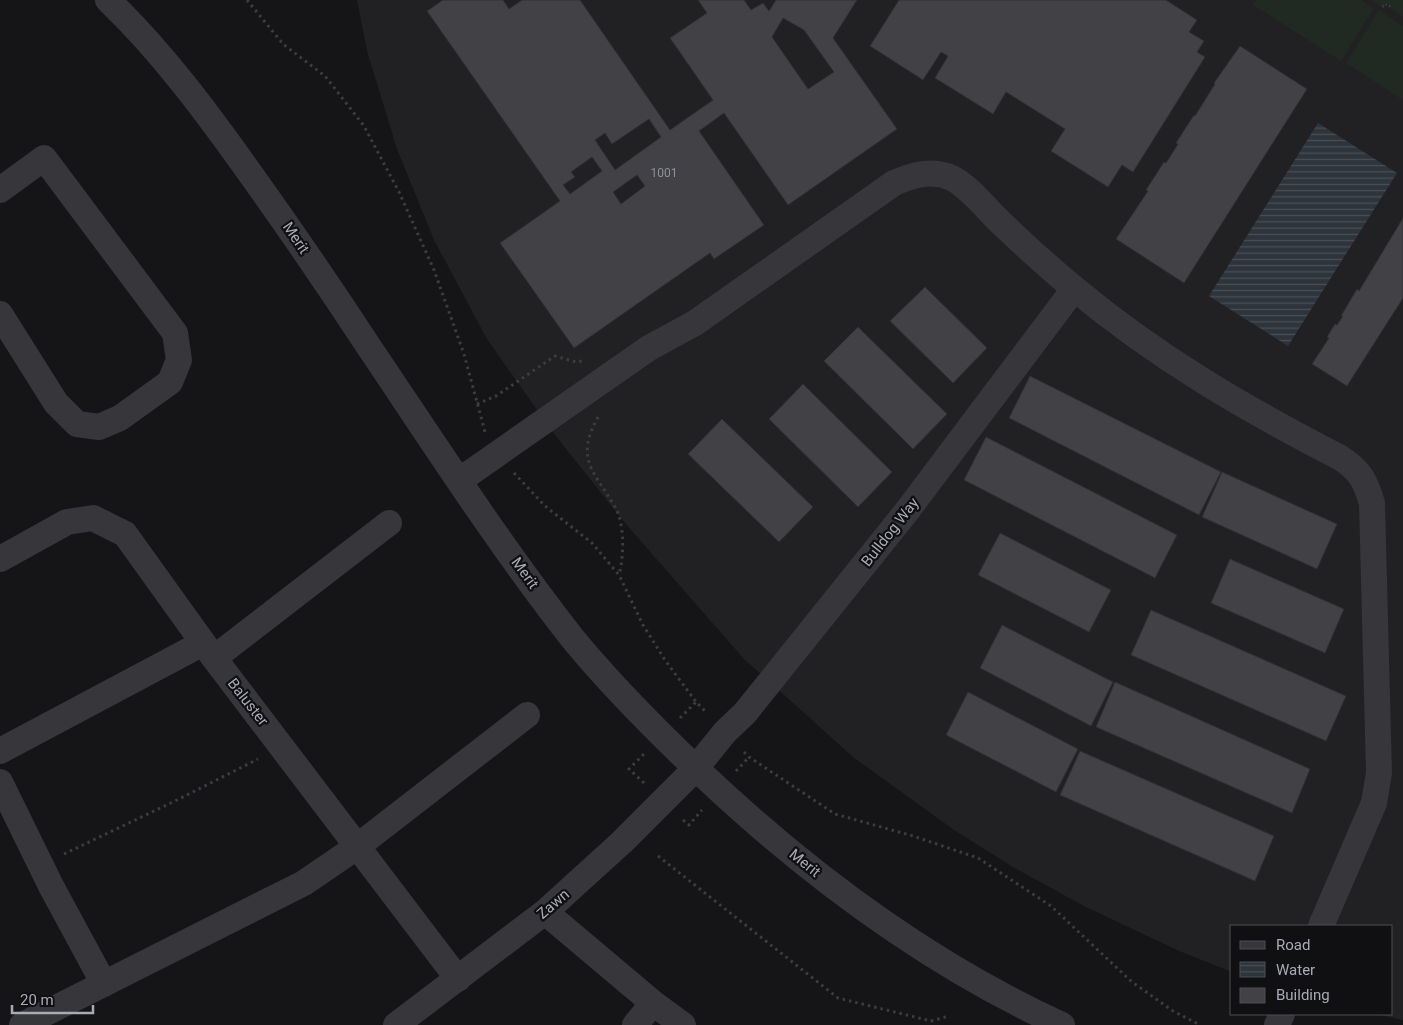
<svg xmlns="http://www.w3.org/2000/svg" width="1403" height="1025" font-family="Roboto,sans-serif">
  <defs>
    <pattern id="grass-tufts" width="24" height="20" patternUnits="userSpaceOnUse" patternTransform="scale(1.25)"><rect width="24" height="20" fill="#212923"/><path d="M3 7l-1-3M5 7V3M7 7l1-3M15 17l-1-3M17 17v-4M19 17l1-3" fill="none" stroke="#3e4541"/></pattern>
    <pattern id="water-rules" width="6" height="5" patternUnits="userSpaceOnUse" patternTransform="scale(1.25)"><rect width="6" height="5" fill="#2e343c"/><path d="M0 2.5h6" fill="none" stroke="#494f56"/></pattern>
  </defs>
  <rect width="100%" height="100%" fill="#151517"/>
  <path fill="#212123" d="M357 0H1403V1020L1375 1014H1392V926H1232V972L1179 951 1084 906 1013 867 954 830 853 757 743 658 625 523 551 430 487 339 434 240 397 149 367 51Z"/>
  <path fill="url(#grass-tufts)" d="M1371 0H1403V16L1386 5 1384 8Z"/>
  <path fill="#212923" d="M1256 0H1361L1374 8 1341 61 1253 5Z
    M1379 10 1403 26V100L1346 63Z"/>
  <path fill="url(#water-rules)" d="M1318 123 1397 173 1288 346 1209 296Z"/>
  <path fill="#424246" stroke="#302f32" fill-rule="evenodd" d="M443 0H503L509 9 522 0H580L670 130 713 100 670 38 707 13 698 0H744L751 10 763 3 769 11 776 0H857L833 38 897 129 788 205 724 113 699 131 764 225 714 259 710 253 574 348 500 243 560 201 427 11ZM783 18 804 30 834 72 808 89 772 37ZM649 119 661 137 615 170 595 140 605 133 612 144ZM592 157 602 171 570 194 563 185 575 177 571 172ZM637 175 645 186 621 204 613 192Z
    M899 0H1166L1197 20 1189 32 1204 41 1197 52 1205 57 1133 172 1122 165 1108 187 1051 151 1065 129 1006 92 993 114 935 78 948 56 941 52 923 80 870 46Z
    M1240 46 1307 89 1184 283 1116 239 1148 191 1146 190 1164 162 1166 163 1178 144 1176 143 1194 115 1195 116 1215 84 1214 83Z
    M1403 218V298L1347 386 1312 364 1329 338 1327 337 1335 324 1337 325 1343 316H1341L1357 289 1359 291Z
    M925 287 987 348 953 383 890 321Z
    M858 327 947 414 913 449 824 361Z
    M1030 376 1221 472 1199 515 1009 418Z
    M803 384 892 472 858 507 769 419Z
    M722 419 813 507 779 542 688 454Z
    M986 437 1177 535 1155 578 964 480Z
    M1222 472 1337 524 1317 569 1202 517Z
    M1000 533 1111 590 1089 632 978 575Z
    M1230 559 1344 609 1325 653 1211 603Z
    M1151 610 1346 696 1326 741 1131 655Z
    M1002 625 1113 682 1091 726 980 668Z
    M1115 682 1310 769 1292 813 1096 727Z
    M968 692 1078 749 1056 792 946 735Z
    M1080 751 1274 836 1255 881 1060 795Z"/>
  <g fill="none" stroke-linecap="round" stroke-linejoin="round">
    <path stroke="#3c3d42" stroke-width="3" stroke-dasharray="2.5 4" stroke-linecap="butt" d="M247 0 283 44 325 76 364 126 399 192 434 270 464 354 485 432
      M477 404 496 396 555 356 576 362 582 361
      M598 417C574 460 595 472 615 507 625 524 624 556 619 575
      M514 473 545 506 592 543 619 575 643 625 665 660 696 702 707 713
      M680 718 696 702
      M744 752 749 757 835 814 913 836 978 858 1051 906 1132 982 1173 1011 1200 1025
      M736 771 749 757
      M644 783 629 769 644 754
      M683 820 689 825 702 810
      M64 854 175 801 258 759
      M658 856 838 998 931 1021 949 1016"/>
    <path stroke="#36363b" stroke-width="26" d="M108 0C163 53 208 114 252 176 292 232 331 289 369 347 435 445 500 546 573 639 606 679 643 717 680 753 792 862 920 960 1062 1025
      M0 190 44 158 175 333 179 360 170 382 120 418 99 427 77 424 56 403 0 314
      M460 480 649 348 695 323 894 183C913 175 931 169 952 178 969 187 983 205 997 219 1022 243 1048 267 1075 289 1158 358 1244 408 1339 457 1360 470 1365 480 1372 503L1379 773 1374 803 1321 926
      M0 559 67 522 93 518 125 534 214 658 458 979
      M214 658 389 523
      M0 751 203 643
      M0 782 51 886 104 984
      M545 912 653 1003 683 1025
      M22 1025 304 883 358 846 527 715
      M396 1025 545 912 622 842 696 768 725 732 745 713 907 511 1074 289
      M635 1025 653 1003
      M1277 1025 1282 1014"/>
  </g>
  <g text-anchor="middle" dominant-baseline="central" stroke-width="4.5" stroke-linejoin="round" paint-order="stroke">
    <g font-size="12" fill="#8e909a">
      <text x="664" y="173">1001</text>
    </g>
    <g font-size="15" fill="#a8aab6" stroke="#101012">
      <text transform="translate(296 238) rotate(56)">Merit</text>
      <text transform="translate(890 532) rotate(-52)">Bulldog Way</text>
      <text transform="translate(525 573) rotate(54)">Merit</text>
      <text transform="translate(248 702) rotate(52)">Baluster</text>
      <text transform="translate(805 863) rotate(39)">Merit</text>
      <text transform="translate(553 904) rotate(-41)">Zawn</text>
    </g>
  </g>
  <rect x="1230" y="925" width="162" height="90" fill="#101012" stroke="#4d4e54"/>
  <rect x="1240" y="941" width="25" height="8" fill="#36363b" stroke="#4d4e54"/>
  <text x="1276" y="950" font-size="15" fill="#a8aab6">Road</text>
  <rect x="1240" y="962" width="25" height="15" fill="url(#water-rules)" stroke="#4d4e54"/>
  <text x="1276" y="975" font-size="15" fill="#a8aab6">Water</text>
  <rect x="1240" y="988" width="25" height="15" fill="#424246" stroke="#4d4e54"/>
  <text x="1276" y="1000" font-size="15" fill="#a8aab6">Building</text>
  <path d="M12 1005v8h81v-8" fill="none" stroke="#a8aab6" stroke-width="2.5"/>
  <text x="20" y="1005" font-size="15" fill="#a8aab6" stroke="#101012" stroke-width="4" paint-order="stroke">20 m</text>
</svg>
